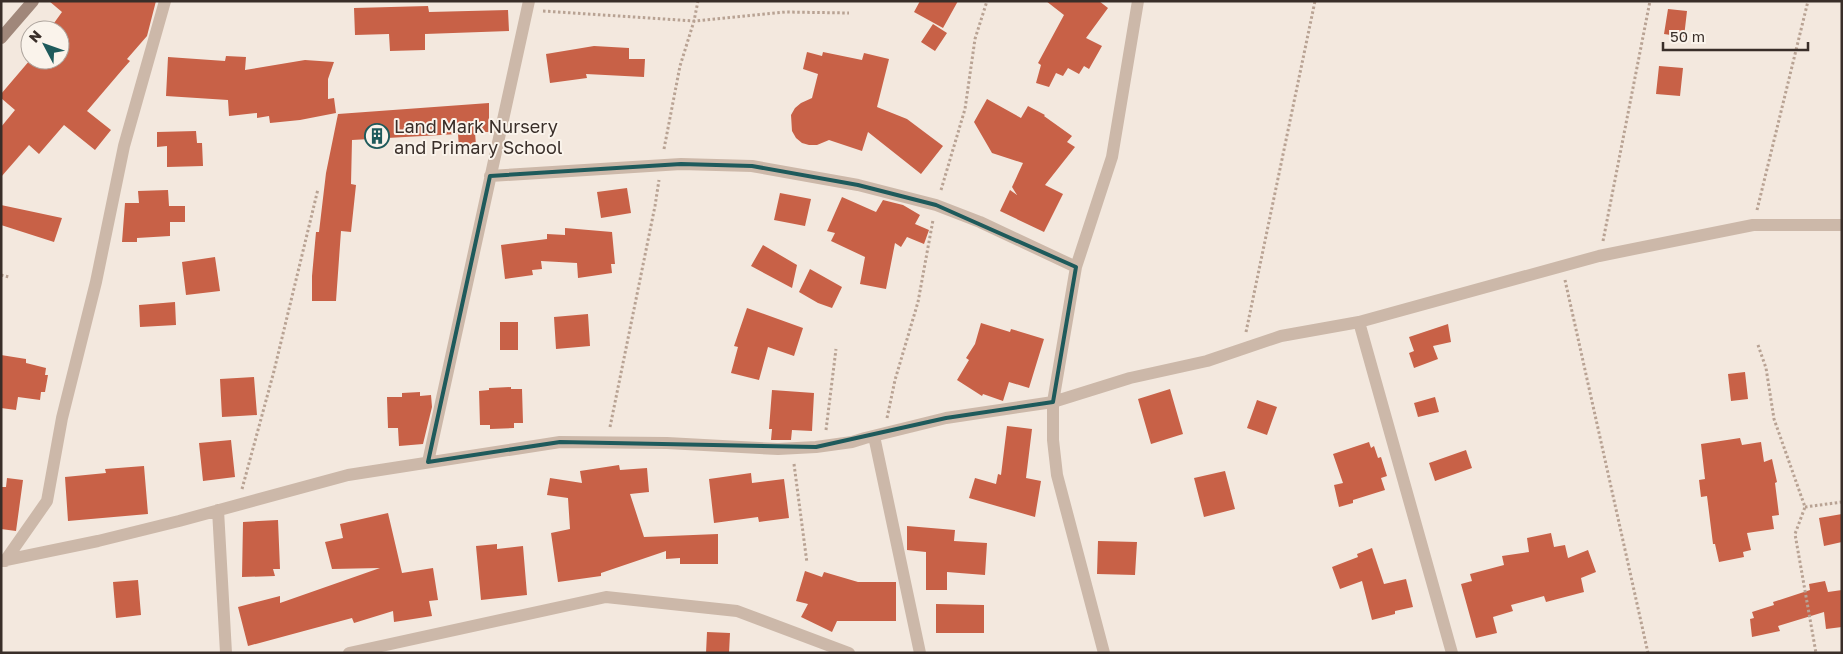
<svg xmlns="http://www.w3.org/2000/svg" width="1843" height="654" font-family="'Golos Text',sans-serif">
  <rect width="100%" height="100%" fill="#f3e8de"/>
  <path fill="#c86147" d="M49 1H156L147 36 127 59 130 61 122 70 87 111 111 130 95 150 64 125 39 154 29 145 1 177V127L15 110 1 98V94L30 60H60V30H49L62 12Z
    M920 1H958L943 28 914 12Z
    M1046 1H1099L1108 8 1086 38 1102 46 1089 69 1084 66 1079 74 1068 68 1063 76 1056 73 1049 87 1036 83 1041 65 1038 63 1064 15Z
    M428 6 429 12 508 10 509 31 425 34V50L390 51 389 34 355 35 354 8Z
    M1668 9 1687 11 1684 37 1664 34Z
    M933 24 947 33 935 51 921 42Z
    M594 46 629 48V59H645L644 77 586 74 587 78 550 83 546 54Z
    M807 52 822 56 823 52 862 60 864 53 889 59 877 107 907 119 943 146 921 174 868 132 862 151 829 140 817 145H809L802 143 796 138 792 131 791 115 795 108 801 103 812 98 818 74 803 69Z
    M226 56 246 57 245 70 305 60 334 62 328 79V99L334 98 336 113 300 120 270 123 269 116 257 118V113L229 116 228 100 166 96 168 57 225 61Z
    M1659 66 1683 68 1680 96 1656 94Z
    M987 99 1021 118 1028 106 1045 115 1044 116 1072 136 1067 142 1075 147 1045 185 1063 194 1044 232 1000 211 1010 190 1017 195 1012 187 1023 163 992 153 974 122Z
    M489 103V132H475L476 146 459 148 458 134 352 140 351 184 356 185 351 232 341 231 336 301H312V276L316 232H319L326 173 338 114Z
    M196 131 197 143H202L203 166 167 167V146L157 147V132Z
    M627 188 631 213 601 218 597 192Z
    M168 190 169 206H185V222H170V236L137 238V242H122L125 203H139L138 191Z
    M780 193 811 199 805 226 774 220Z
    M842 197 876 212 883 200 903 205 920 215 915 224 929 230 924 244 907 237 901 247 895 243 886 289 860 284 865 257 831 241 835 233 827 231Z
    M1 205 62 218 54 242 1 225Z
    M565 228 612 232 615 264H611L612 273 578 278 577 263 541 261 542 269 532 270 533 275 505 279 501 245 547 239V234L565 235Z
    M763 245 797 265 792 288 751 266Z
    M215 257 220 291 186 295 182 262Z
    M810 269 842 287 832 308 818 303 799 292Z
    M175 302 176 325 140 327 139 305Z
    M747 308 803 328 794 356 768 347 759 380 731 373 738 347 734 346Z
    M588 314 590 346 556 349 554 317Z
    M500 322H518V350H500Z
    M981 323 1010 332 1011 329 1044 339 1029 388 1009 382 1003 401 983 394 982 396 957 380 969 360 966 358 975 344Z
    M1448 324 1451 342 1433 346 1438 359 1414 368 1409 353 1414 351 1409 337Z
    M1 355 26 359V363L46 368 45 375H48L45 392H41L40 400 18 397 16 410 1 408Z
    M1745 372 1748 399 1731 401 1728 374Z
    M254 377 257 415 222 417 220 379Z
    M511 387V389H522L523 423H514V428L490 429V425H480L479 391 489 390V388Z
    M1170 389 1183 434 1151 444 1138 399Z
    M772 390 814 393 812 431 792 430 791 440H771L772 429H769Z
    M420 392V396L431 395 432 407 423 444 399 446 398 428H388L387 397H402V393Z
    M1435 397 1439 412 1418 417 1414 403Z
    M1257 400 1277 407 1267 435 1247 428Z
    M1007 426 1032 429 1026 478 1041 481 1035 517 969 498 975 478 996 484 998 474 1001 475Z
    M1740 438 1742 445 1761 442 1764 462 1772 459 1777 482 1775 483 1779 515 1772 516 1774 529 1747 533 1751 550 1743 552 1744 557 1719 562 1715 544H1713L1707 496 1701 497 1699 480 1705 479 1701 444Z
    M231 440 235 477 203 481 199 443Z
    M1369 442 1371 448 1374 446 1378 458 1381 457 1387 476 1381 478 1385 490 1353 500V503L1339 507 1334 485 1343 483 1333 454Z
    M1466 450 1472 468 1435 481 1429 463Z
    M619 465 620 470 647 468 649 492 630 494 644 537 718 534V564H680V558L666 559V551L601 573V576L558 582 551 533 570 529 568 498 547 495 550 478 582 483 580 471Z
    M144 466 148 514 68 521 65 477 106 473 105 469Z
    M1225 471 1235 509 1204 517 1194 478Z
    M751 473 752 483 784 479 789 518 759 522 758 517 714 523 709 479Z
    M7 478 23 480 16 531 1 529V487H6Z
    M388 513 402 573 433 568 438 600 429 601 432 616 394 622 393 611 354 623 352 618 248 646 238 607 280 596V603L380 568 332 569 325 542 343 538 340 524Z
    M1842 514V542L1824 546 1819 518Z
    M278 520 280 569H273L275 576 242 577 243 522Z
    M907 526 955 530 954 541 987 543 985 575 947 572V590H926V552L907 550Z
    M1551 533 1554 547 1565 545 1568 558 1588 550 1596 572 1581 578 1584 592 1546 602 1544 596 1511 605 1513 611 1493 617 1497 633 1476 638 1461 584 1472 581 1470 574 1504 565 1502 556 1529 552 1527 538Z
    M1098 541 1137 542 1135 575 1097 574Z
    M497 544V549L523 546 527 595 481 600 476 546Z
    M1372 548 1384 584 1406 579 1413 607 1395 611V614L1372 620 1362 581 1340 589 1332 567 1358 557 1357 554Z
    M805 571 822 577 824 572 858 582H896V621H837L832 632 801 617 808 604 796 601Z
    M138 580 141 615 116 618 113 582Z
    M1825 581 1828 592 1842 590V627L1826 629 1824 612 1778 626 1780 631 1752 637 1750 619 1754 618 1752 612 1774 605 1773 602 1810 590 1809 584Z
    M936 604 984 605V633H936Z
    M707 632 730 633 729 653H706Z"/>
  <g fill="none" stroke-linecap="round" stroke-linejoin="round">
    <path stroke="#b8a293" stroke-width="3" stroke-dasharray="2.5 2.5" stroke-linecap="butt" d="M543 11 694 21 786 12 849 13
      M664 149 680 66 694 21 698 1
      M941 190 965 109 975 39 987 1
      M1757 210 1808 1
      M1603 241 1650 1
      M1 275 9 277
      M1565 280 1648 653
      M1246 332 1315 1
      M1758 345 1766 368 1774 419 1805 507 1795 534 1816 653
      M887 418 895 380 918 302 933 220
      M610 427 655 206 659 180
      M826 430 836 349
      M794 464 807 563
      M242 489 274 371 318 189
      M1805 507 1842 502"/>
    <path stroke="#ccb8a9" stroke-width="12" d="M490 176 681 164 752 166 858 185 936 205 980 222 1076 267
      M1359 322 1599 256 1753 225H1842
      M874 436 920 653
      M428 462 529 1
      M218 510 226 653
      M1 561 98 541 179 521 348 475 560 442 667 443 778 449 816 447 852 442 865 438 946 418 1053 402 1130 378 1207 361 1281 336 1359 322 1452 653
      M5 561 47 501 62 418 96 282 124 146 165 1
      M349 653 606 597 737 611 849 653
      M1104 653 1057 475 1053 440V402L1076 267 1112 157 1138 1"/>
    <path stroke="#a0877a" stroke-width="12" d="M1 38 33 1"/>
  </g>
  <path fill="none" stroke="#1e5a5b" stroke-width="4" stroke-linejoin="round" d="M681 164 752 166 858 185 936 205 1076 267 1053 402 946 418 816 447 560 442 428 462 490 176Z"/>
  <defs>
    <symbol id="building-ring" viewBox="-11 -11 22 22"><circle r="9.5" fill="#faf3eb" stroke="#1e5a5b" stroke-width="1.5"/><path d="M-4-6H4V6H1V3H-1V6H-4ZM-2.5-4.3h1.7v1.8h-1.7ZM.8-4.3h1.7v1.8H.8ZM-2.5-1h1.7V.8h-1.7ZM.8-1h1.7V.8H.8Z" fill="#1e5a5b"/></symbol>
  </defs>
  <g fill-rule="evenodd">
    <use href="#building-ring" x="363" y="122" width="28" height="28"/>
  </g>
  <g text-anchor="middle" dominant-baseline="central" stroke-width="4" stroke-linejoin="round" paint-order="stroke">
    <g font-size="18" fill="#392e29" stroke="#faf3eb" text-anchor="start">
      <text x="394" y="126">Land Mark Nursery<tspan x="394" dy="21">and Primary School</tspan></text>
    </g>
  </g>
  <rect width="1843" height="654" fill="none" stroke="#392e29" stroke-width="5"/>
  <g transform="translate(45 45) rotate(311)"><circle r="24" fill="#faf3eb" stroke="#ada49d"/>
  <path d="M0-4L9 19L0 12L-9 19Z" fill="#1e5a5b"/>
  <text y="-8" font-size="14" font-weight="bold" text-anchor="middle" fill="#392e29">N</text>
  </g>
  <path d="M1663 42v8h145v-8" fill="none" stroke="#392e29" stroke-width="2.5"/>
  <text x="1670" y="42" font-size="15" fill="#392e29" stroke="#faf3eb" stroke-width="4" paint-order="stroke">50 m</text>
</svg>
